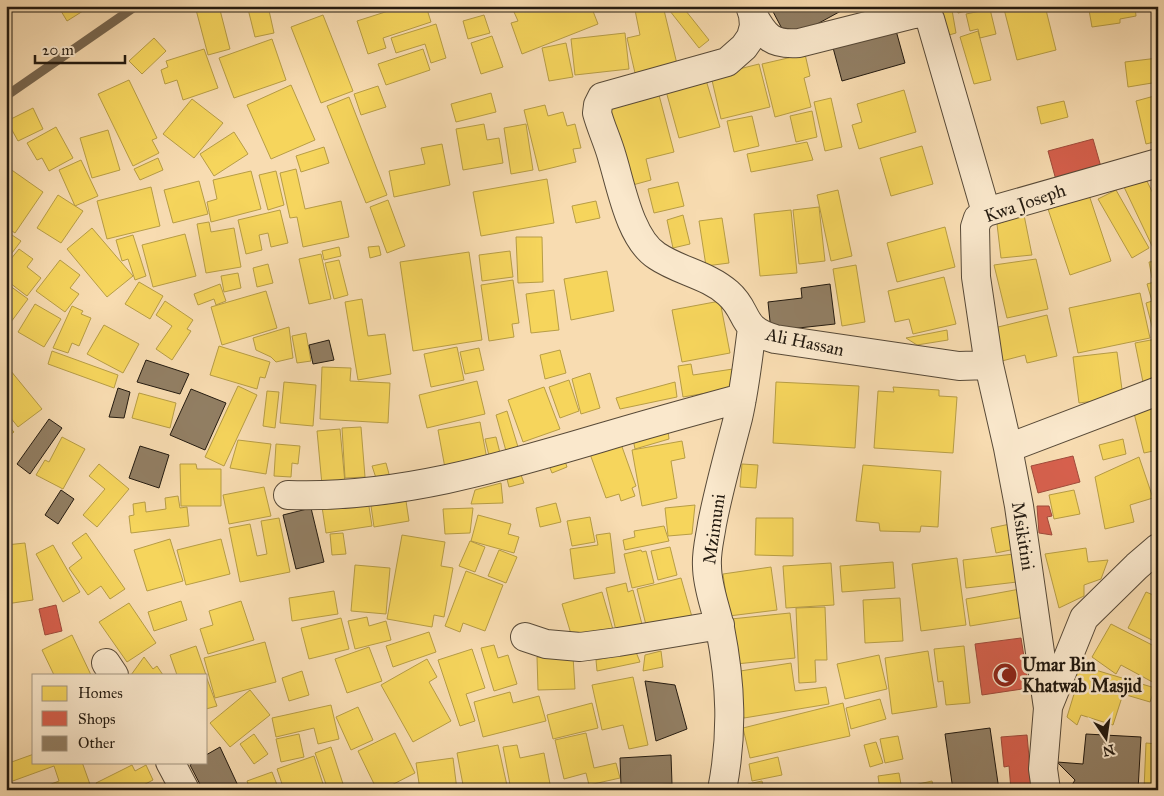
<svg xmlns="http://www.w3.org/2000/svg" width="1164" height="796" font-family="'IM FELL Great Primer',serif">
  <rect width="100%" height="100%" fill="#f8dcb1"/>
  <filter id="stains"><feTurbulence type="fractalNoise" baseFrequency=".004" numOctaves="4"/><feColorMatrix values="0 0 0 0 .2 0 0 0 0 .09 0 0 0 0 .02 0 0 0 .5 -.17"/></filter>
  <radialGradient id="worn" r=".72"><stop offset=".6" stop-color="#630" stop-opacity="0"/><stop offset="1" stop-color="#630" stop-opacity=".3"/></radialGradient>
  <path fill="#f6d55c" stroke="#b79d45" d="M58 6H91L67 21Z
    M195 6H219L230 49 208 55Z
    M221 6H242L222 11Z
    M259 6H268L274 33 255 37 248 9Z
    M404 6H426L431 22 383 38 386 48 368 54 357 21Z
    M530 6H591L598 24 522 54 511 23 518 21 514 12Z
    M652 6H663L677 64 635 73 627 38 640 35 635 10Z
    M666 6H682L709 40 699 48Z
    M956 6H985L958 13Z
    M1015 6H1045L1056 50 1017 60 1004 9Z
    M1083 6H1135L1136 16 1120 19V23L1092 27 1089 10 1083 11Z
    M990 9 996 34 980 38 978 29 970 31 966 14Z
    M952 10 956 33 949 35 942 12Z
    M323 15 353 91 321 103 291 27Z
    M484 15 490 33 468 39 463 21Z
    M436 24 446 58 431 63 425 44 396 53 391 38Z
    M978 31 991 80 974 84 960 37Z
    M625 33 629 69 575 75 571 39Z
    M492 36 503 67 481 74 471 43Z
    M154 38 166 51 142 74 129 61Z
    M272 39 286 80 234 98 219 58Z
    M566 43 573 77 549 81 542 48Z
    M204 49 218 88 183 100 177 80 165 84 161 70 168 67 166 61Z
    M423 49 430 70 386 85 378 64Z
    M805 54 810 76 804 78 811 107 775 117 762 64Z
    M1158 58V82L1128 87 1125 62Z
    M759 64 770 107 721 119 711 76Z
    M129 80 157 138 152 140 159 153 133 166 98 94Z
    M706 80 720 127 679 138 666 91Z
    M291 85 315 140 271 159 247 105Z
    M378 86 386 107 361 115 354 94Z
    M904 90 916 132 859 149 852 125 862 122 857 104Z
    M491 93 496 112 456 122 451 104Z
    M659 95 674 152 646 159 651 180 629 186 610 108Z
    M1158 95V141L1146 144 1136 101Z
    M349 97 387 195 366 203 327 106Z
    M831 98 842 147 825 151 814 102Z
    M192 99 223 123 194 158 163 134Z
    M1064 101 1068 117 1041 124 1037 107Z
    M545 105 548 116 563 112 567 126 575 124 581 148 573 149 576 162 539 171 524 110Z
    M33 108 43 129 18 141 7 121Z
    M812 111 817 137 796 142 790 116Z
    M752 116 759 146 734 152 727 121Z
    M484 124 487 140 499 138 503 163 463 170 456 129Z
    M526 124 533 170 511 174 504 128Z
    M56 127 73 158 49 171 42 158 37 160 27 143Z
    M108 130 120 170 92 178 80 138Z
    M234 132 248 154 214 176 200 154Z
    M807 142 813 160 751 172 747 154Z
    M442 144 450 185 394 197 389 171 425 164 421 148Z
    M922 146 933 184 891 196 880 158Z
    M324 147 329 163 301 172 296 156Z
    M158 158 163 170 140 180 134 169Z
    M81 160 98 196 75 206 59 170Z
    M6 166 43 192 15 233 6 227Z
    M296 169 305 209 341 201 349 237 303 247 297 217 290 218 280 173Z
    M251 171 261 209 211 222 207 202 217 199 213 180Z
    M276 171 284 205 268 210 259 175Z
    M1145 177 1158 204V245L1153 248 1124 187Z
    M547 179 554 223 481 236 473 192Z
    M199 181 208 214 173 223 164 190Z
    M678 182 684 206 654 213 648 189Z
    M151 187 160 226 107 239 97 201Z
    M838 190 852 256 831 261 817 195Z
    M1116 190 1149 248 1132 258 1098 199Z
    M58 195 83 211 61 243 37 228Z
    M1089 195 1111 261 1070 275 1048 209Z
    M388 200 405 246 387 253 370 207Z
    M596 201 600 218 576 223 572 206Z
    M819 207 825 261 799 264 793 210Z
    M280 210 288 243 271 247 268 233 259 235 262 250 246 254 238 220Z
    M791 210 797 273 760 276 754 214Z
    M683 215 690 244 673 248 667 220Z
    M1024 215 1032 255 1001 258 997 224Z
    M722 218 729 263 706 266 699 221Z
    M209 222 211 232 234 228 241 267 206 273 197 224Z
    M945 227 955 267 897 282 887 243Z
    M92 228 133 276 107 297 67 249Z
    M6 231 21 241 6 261Z
    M185 234 196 276 153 287 142 245Z
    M133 235 146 276 135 280 128 259 122 261 116 240Z
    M516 237H542L543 282 518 283Z
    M379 246 381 255 370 258 368 247Z
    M339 247 341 256 324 260 322 251Z
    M19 249 33 259 27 267 41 278 27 296 6 280V265Z
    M510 251 513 277 482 281 479 255Z
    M469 252 482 340 413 351 400 262Z
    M321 254 331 299 309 304 299 259Z
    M1036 259 1048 309 1007 318 994 265Z
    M60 260 80 275 70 288 79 294 65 312 36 291Z
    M339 260 348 295 334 299 325 263Z
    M1158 261V277L1152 278 1149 262Z
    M268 264 273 283 257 287 253 268Z
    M856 265 865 322 842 326 833 269Z
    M607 271 614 311 571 320 564 279Z
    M238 273 241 288 224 292 221 276Z
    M944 277 956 324 913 334 909 319 895 322 888 291Z
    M513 280 519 323 512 324 514 337 489 341 481 285Z
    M1158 281V337L1155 338 1146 303 1152 301 1147 284Z
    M139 282 163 296 150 319 125 304Z
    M6 283 28 299 11 322 6 319Z
    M220 284 226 301 216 305 214 299 198 305 194 294Z
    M554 290 559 330 531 333 526 294Z
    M266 291 277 328 222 345 211 307Z
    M1140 293 1150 338 1078 353 1069 308Z
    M362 299 368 336 385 334 391 374 358 380 345 302Z
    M165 301 193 320 187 329 191 331 172 360 156 349 172 326 156 315Z
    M720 301 730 353 682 362 672 310Z
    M35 304 61 319 44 347 18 332Z
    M72 306 83 311 81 314 91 318 79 346 72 343 68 353 53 348Z
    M1047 315 1057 356 1027 363 1025 355 998 362 990 329Z
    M104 325 139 344 123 373 87 354Z
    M289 327 293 358 276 362 271 357 256 350 253 338Z
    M947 330 948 340 917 345 906 338Z
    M306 333 311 361 297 363 292 336Z
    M1156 339 1158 350V384L1144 387 1135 343Z
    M219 346 270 362 265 378 260 377 257 389 210 375Z
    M457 347 464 380 431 387 424 354Z
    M479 348 484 370 465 374 460 352Z
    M560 350 566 373 545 379 540 355Z
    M52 351 118 375 114 388 48 364Z
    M1117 352 1123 397 1079 403 1073 357Z
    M691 364 693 375 733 369 737 388 683 397 678 366Z
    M6 365 42 409 18 427 6 412Z
    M322 367 351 368 350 381 390 383 388 423 320 419Z
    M590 373 600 408 581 414 572 379Z
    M569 380 579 411 560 418 549 387Z
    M477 381 485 414 427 428 419 395Z
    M284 382 316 385 313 426 280 423Z
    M675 382 677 397 620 409 616 398Z
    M776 382 859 386 855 448 773 443Z
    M238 386 257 395 224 466 205 457Z
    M544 387 560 429 523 442 508 400Z
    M893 387 939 390V396L957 397 953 453 874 448 878 391 894 392Z
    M267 391 279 392 275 428 263 426Z
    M139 393 176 403 170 428 132 418Z
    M1158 403V450L1144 453 1133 409Z
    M507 411 518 447 506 451 496 415Z
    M480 422 487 459 445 468 438 430Z
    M6 423 14 432 6 438Z
    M361 427 365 477 345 478 342 428Z
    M340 429 345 483 322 485 317 431Z
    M668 431 669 439 635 449 633 439Z
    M62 437 85 449 63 489 36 475 45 460 49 462Z
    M496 437 501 457 490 460 485 439Z
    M1123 439 1126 454 1103 460 1099 445Z
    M238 440 271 444 266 474 230 468Z
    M682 441 685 458 671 461 677 498 642 506 632 450Z
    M276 444 300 446 298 464 292 463 291 477 274 476Z
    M621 444 636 486 632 488 635 496 621 501 619 494 606 498 590 454Z
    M1139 457 1153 498 1130 505 1134 522 1105 529 1095 477Z
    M564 458 567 467 552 473 548 463Z
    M386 463 389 474 376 478 372 466Z
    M99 464 129 489 97 527 83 515 105 489 89 476Z
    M180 464H196L197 469H221V506H181Z
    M742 464 758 465 756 488 740 487Z
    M863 465 941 471 938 527 921 526 920 532 880 531 879 523 856 521Z
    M521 475 524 483 509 487 507 479Z
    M501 483 503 503 471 504 475 490Z
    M264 487 271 516 229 524 223 495Z
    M1074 490 1080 514 1054 519 1049 495Z
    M178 496 180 508 187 507 189 526 131 533 129 516 134 515 133 504 145 502 146 512 166 509 165 498Z
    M368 500 372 526 326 533 322 507Z
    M406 501 409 521 374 527 371 506Z
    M556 503 561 522 540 527 536 508Z
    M695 505 692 534 668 536 665 508Z
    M473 508 470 533 445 534 443 509Z
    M478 515 511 524 508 534 519 537 514 553 471 541Z
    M590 517 595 542 572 546 567 521Z
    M279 518 290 572 240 582 229 528 250 524 257 556 267 554 261 521Z
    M756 518H793V556L755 555Z
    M1010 524 1015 549 996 553 991 528Z
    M664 526 669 541 625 550 623 540 635 537 634 531Z
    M86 533 125 589 110 599 101 586 88 595 69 568 82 558 72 543Z
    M343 533 346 554 332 555 330 534Z
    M610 533 615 573 574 579 570 549 598 545 596 535Z
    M402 535 445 542 441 566 453 568 444 617 434 615 432 627 387 619Z
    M170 539 183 581 147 591 134 550Z
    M221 539 230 574 186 585 177 550Z
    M470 541 485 547 475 572 459 566Z
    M25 543 33 600 6 604V545Z
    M53 545 80 592 63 602 36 554Z
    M670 547 677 575 658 580 651 551Z
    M1086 548 1088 562 1108 560 1101 579 1084 585V596L1059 608 1045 554Z
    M499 550 517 557 506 583 488 576Z
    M641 550 642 552 646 551 654 583 632 588 624 554Z
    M1014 554 1017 582 966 588 963 560Z
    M957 558 966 625 921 631 912 564Z
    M893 562 895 588 842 592 840 566Z
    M831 563 834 605 786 608 783 566Z
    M355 565 390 568 386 614 351 611Z
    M771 567 777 610 729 616 723 574Z
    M466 571 503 585 485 631 463 623 460 632 445 626Z
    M681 578 692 617 647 629 637 589Z
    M626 583 628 592 633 590 643 628 617 635 606 588Z
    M1020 589 1025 617 970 626 966 599Z
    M334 591 338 614 292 621 289 598Z
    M602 592 614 633 574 644 562 604Z
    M1146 592 1158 597V643L1128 628Z
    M900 598 903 641 865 643 863 600Z
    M181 601 187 620 154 631 148 612Z
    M241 601 254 640 208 654 200 629 213 625 209 611Z
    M129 603 156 643 127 662 99 622Z
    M825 607 827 660H815L816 682 799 683 796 608Z
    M790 613 795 658 736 664 731 619Z
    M367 617 369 626 386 621 391 640 355 649 348 621Z
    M341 618 349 649 309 659 301 628Z
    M1111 624 1158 648V685L1121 665 1116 674 1092 657Z
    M429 632 436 652 393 667 386 646Z
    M72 635 91 675H54L42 650Z
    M6 637 11 638 8 656 6 655Z
    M265 642 276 682 215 698 204 658Z
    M494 645 498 658 508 655 517 684 494 691 481 648Z
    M196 646 206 675H177L170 655Z
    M964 646 970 703 946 705 943 681 938 682 934 649Z
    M369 647 382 681 347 693 335 659Z
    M472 649 485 688 466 694 475 721 460 726 438 660Z
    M661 651 663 667 643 671 645 655Z
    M928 651 937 707 892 714 885 658Z
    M636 652 640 662 597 671 596 660Z
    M879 655 887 689 845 699 837 664Z
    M573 656 575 689 538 690 537 657Z
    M144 657 153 669 157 666 163 675H131Z
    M427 659 437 677 429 682 451 721 413 742 381 685Z
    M791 663 795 691 826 687 829 704 744 718 734 672Z
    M1079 665 1155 688 1150 702 1123 694 1113 725 1081 715 1077 725 1067 717 1078 681 1074 679Z
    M302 671 309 695 289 701 282 678Z
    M206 676 217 706 206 709Z
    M633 677 648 745 629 749 623 725 602 730 592 685Z
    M250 690 270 715 230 747 210 723Z
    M510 692 513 703 539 696 546 721 483 737 474 702Z
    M880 699 886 719 851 729 846 708Z
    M592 703 598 728 553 739 547 715Z
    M843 703 850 736 750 758 743 728Z
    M331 705 339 739 318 744 314 728 276 737 272 718Z
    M358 707 373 740 351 750 336 717Z
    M395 733 415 773 382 790H377L358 751Z
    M586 733 594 768 616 763 620 778 589 785 586 773 564 779 555 740Z
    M254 734 268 754 254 764 240 744Z
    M299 734 304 757 281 762 276 739Z
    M898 736 903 759 885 763 880 739Z
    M876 742 883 763 870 767 864 745Z
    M1146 743 1158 744V790H1144Z
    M498 745 508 790H464L457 753Z
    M517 745 520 758 544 753 551 789 511 790 503 747Z
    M331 747 345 790H328L315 753Z
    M34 754V762H82L92 790H36L59 781 54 766 10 782 6 772V764Z
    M314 756 325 790H284L277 769Z
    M778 757 782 775 752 781 749 764Z
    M453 758 457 790H420L416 763Z
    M132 765 135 771 146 765 153 780 134 790H100L96 783Z
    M272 772 279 790H250L247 781Z
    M899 773 902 790H880L878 776Z
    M762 781 764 790H749L748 784Z
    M932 781 934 790H906L905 787Z"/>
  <path fill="#d6604d" stroke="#a04b3b" d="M1093 139 1101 167 1056 180 1048 151Z
    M1073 456 1080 482 1038 493 1031 466Z
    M1037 506H1049L1052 516 1047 517 1052 535 1039 533Z
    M56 605 62 631 45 635 39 609Z
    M1021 638 1029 688 982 695 975 644Z
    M1027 735 1032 790H1011L1009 766 1004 767 1001 737Z"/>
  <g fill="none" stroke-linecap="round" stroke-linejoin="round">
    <path stroke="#786750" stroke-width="9" d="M6 96 136 6"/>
  </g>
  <path fill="#927f64" stroke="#231a10" d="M770 6H850L788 40Z
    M895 27 905 63 842 81 832 44Z
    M830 284 835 324 771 331 768 302 802 298 801 288Z
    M329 340 334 360 313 364 309 345Z
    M146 360 189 374 180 394 137 382Z
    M118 388 130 392 124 418 109 417Z
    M191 389 226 403 205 450 170 435Z
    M49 419 62 428 30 474 17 464Z
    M140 446 169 455 159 488 129 478Z
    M61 490 74 499 58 524 45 515Z
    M311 508 324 562 296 569 283 515Z
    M645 681 675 685 687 729 656 741Z
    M990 728 999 790H953L945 734Z
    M1086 734 1141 737 1138 790H1069L1075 780 1057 762 1083 764Z
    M220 747 240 790H203L190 765 195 762H206V755Z
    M671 755 672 784 621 786 620 758Z"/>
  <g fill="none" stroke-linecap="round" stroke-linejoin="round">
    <defs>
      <path id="minor" d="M750 6 753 15 754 26 751 37 744 47 727 62 602 97 598 105 597 113C601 128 608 142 612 157 621 186 630 239 657 256 679 271 708 275 728 293 750 312 739 329 775 339L959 366 989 365
        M753 15C765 37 772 45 799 43L914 14 923 13 930 19 986 212
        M1008 448 1158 391
        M288 495C394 499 499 468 600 438 647 424 694 411 742 398
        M525 637 546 644 580 647 618 642 720 625
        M106 663 114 675
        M1048 707 1084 618 1137 566 1158 548
        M170 762 185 790
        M722 790C733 734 731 684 720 628 716 608 707 587 707 566 706 552 710 538 712 524 719 488 729 453 738 418 745 388 748 358 752 328
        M1046 790 1043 769 1048 708 1019 506 1008 448 989 365 976 277 975 227 978 218 986 212 1158 163"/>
    </defs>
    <use href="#minor" stroke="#584a38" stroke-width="30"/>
    <use href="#minor" stroke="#fae8cc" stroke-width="28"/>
  </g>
  <defs>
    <symbol id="mosque-disc" viewBox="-11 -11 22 22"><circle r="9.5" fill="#8f2418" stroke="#fae8cc"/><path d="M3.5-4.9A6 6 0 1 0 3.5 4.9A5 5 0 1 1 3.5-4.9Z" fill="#fff"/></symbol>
  </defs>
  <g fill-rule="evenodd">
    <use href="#mosque-disc" x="991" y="661" width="28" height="28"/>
  </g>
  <g text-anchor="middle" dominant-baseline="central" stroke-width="5" stroke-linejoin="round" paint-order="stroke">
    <g font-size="18" fill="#231a10" stroke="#fae8cc">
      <text transform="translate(1025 203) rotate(-19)">Kwa Joseph</text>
      <text transform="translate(805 342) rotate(12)">Ali Hassan</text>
      <text transform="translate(714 529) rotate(-82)">Mzimuni</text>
      <text transform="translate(1023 536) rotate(81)">Msikitini</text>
    </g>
    <g font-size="18" font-weight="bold" fill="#231a10" stroke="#fae8cc" text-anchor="start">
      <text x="1022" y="665">Umar Bin<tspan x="1022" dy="21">Khatwab Masjid</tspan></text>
    </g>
  </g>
  <rect width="1164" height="796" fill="none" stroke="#f8dcb1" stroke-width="25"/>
  <rect x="8" y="8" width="1149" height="781" fill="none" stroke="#231a10" stroke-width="2.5"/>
  <rect x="12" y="12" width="1139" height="771" fill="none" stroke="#231a10"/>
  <rect x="32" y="674" width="175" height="90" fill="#fae8cc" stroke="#a49681"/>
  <rect x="42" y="686" width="25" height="15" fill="#f6d55c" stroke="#a49681"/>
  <text x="78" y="698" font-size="15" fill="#231a10">Homes</text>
  <rect x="42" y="711" width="25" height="15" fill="#d6604d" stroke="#a49681"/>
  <text x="78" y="724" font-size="15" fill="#231a10">Shops</text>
  <rect x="42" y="736" width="25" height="15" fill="#927f64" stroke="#a49681"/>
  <text x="78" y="748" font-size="15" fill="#231a10">Other</text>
  <g transform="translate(1106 738) rotate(167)" stroke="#fae8cc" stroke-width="4" paint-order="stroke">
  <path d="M0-4L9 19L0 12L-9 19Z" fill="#231a10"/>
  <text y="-8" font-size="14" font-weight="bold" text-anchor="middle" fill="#231a10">N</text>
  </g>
  <path d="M35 55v8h90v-8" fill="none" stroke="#231a10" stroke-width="2.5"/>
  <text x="42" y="55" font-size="15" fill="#231a10" stroke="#fae8cc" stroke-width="4" paint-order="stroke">20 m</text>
  <rect width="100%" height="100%" filter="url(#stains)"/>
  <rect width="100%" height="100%" fill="url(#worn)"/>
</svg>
